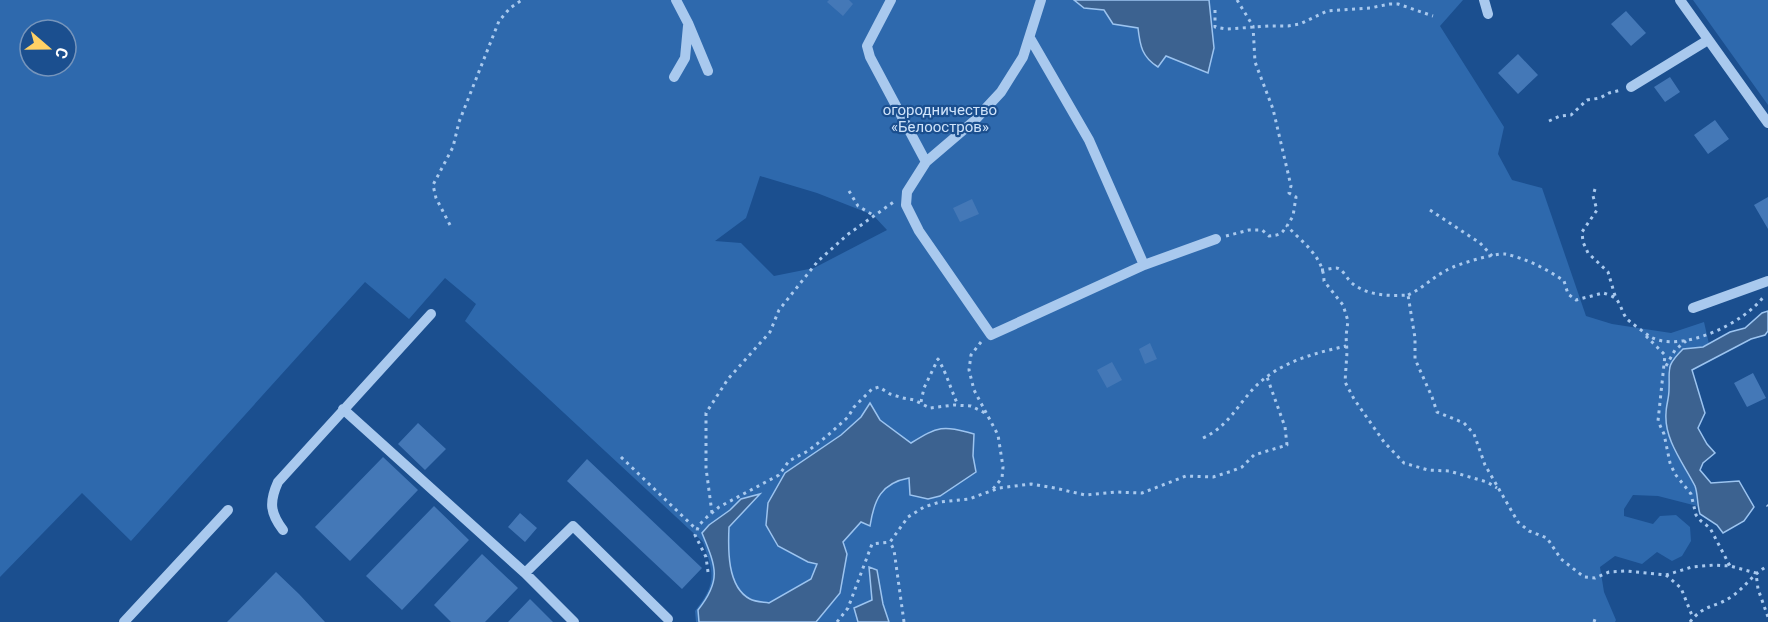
<svg xmlns="http://www.w3.org/2000/svg" width="1768" height="622" font-family="Roboto,sans-serif">
  <rect width="100%" height="100%" fill="#1b4f8f"/>
  <path fill="#2e69ad" fill-rule="evenodd" d="M0 0H1074C1086 10 1089 6 1102 10 1115 13 1123 25 1138 28 1139 46 1142 57 1158 67L1165 56 1183 62 1214 48 1209 0H1463L1440 26 1504 127 1498 154 1512 180 1542 188 1586 316 1612 324 1671 333 1704 322 1709 344 1703 347 1683 349 1668 369 1669 386V399L1665 412 1667 428 1673 448 1696 489 1697 506 1658 496 1633 495 1624 509V516L1653 524 1660 516 1676 515 1690 527 1691 541 1682 556 1672 561 1657 552 1642 564 1615 556 1600 567 1604 592 1616 620 1615 622H889L883 604 877 570 870 567 872 600 854 608 858 622H816L843 542 861 522 870 525C872 512 875 500 883 490 896 473 955 474 976 472L973 456V434L927 433 911 444 880 420 870 404 861 417 841 435 785 473 766 525 777 546 808 562 817 564 811 579 769 603C763 602 755 602 750 599 727 587 728 549 729 527L759 495 741 499 730 510 709 525 702 533C716 567 722 580 698 610L699 622H696L695 611C717 583 714 574 703 542L465 321 476 304 445 278 409 319 365 282 131 541 82 493 0 577ZM30 30H66V66H30ZM760 176 817 193 873 215 887 230 814 268 774 276 741 243 715 241 746 218Z
    M1693 0H1768V105Z"/>
  <path fill="#3c6290" stroke="#9cc4f0" stroke-width="1.5" d="M1074 0H1209L1214 48 1208 73 1166 56 1158 67C1142 57 1140 46 1138 28L1113 24 1104 10 1084 8Z
    M1768 311V331L1765 335 1751 339 1692 370 1705 413 1698 428 1707 444 1715 453 1703 463 1700 470 1711 483 1739 481 1754 507 1744 521 1723 533 1717 525 1700 514C1697 505 1698 494 1695 486 1684 464 1664 440 1666 413 1666 406 1669 398 1669 390 1670 368 1665 367 1683 349L1703 347 1730 332 1745 328 1762 313Z
    M870 403 880 420 911 443C939 426 942 425 974 434L973 456 976 472 940 496 928 499 910 495 909 478C881 483 874 500 870 526L861 522 843 542 847 554 840 593 816 622H699L698 610C722 580 716 567 702 533L709 525 730 510 741 499 760 494 729 527C728 549 727 587 750 599 755 602 763 602 769 603L811 579 817 564 808 562 778 546 766 525 768 503 785 473 841 435 861 417Z
    M869 567 877 570 883 604 889 622H858L854 608 872 600Z"/>
  <path fill="#4478b7" d="M829 0H849L853 4 843 16 827 2Z
    M1626 11 1646 33 1631 46 1611 24Z
    M1518 54 1538 75 1518 94 1498 73Z
    M1670 77 1680 92 1665 102 1654 87Z
    M1715 120 1729 139 1708 154 1694 135Z
    M1768 197V229L1754 205Z
    M972 199 979 214 960 222 953 208Z
    M1150 343 1157 359 1145 364 1139 349Z
    M1112 362 1122 380 1107 388 1097 370Z
    M1753 373 1766 398 1747 407 1734 383Z
    M418 423 446 449 425 470 398 444Z
    M383 457 418 490 350 561 315 527Z
    M587 459 702 568 682 589 567 481Z
    M434 506 469 540 402 610 366 576Z
    M520 513 537 528 525 542 508 527Z
    M482 554 518 588 485 622H451L434 605Z
    M276 572 299 594 325 622H227Z
    M530 599 553 622H508Z"/>
  <g fill="none" stroke-linecap="round" stroke-linejoin="round">
    <path stroke="#a9c9ee" stroke-width="3" stroke-dasharray="3 4.5" stroke-linecap="butt" d="M1237 0 1253 26 1255 62 1273 109 1291 186 1289 193 1296 197 1293 216 1287 226C1302 242 1324 257 1324 281L1343 305 1348 321 1346 336 1347 352 1345 382 1354 399 1384 442 1404 463 1428 470 1449 471 1487 482 1497 488
      M1215 10V27L1227 29 1269 26H1288L1300 24 1327 11 1370 8 1390 4H1398L1433 16
      M1549 121 1560 116 1571 115 1587 100 1600 98 1609 93 1621 90
      M1595 189 1593 196 1597 210 1582 232 1583 242 1588 253 1608 272 1616 299
      M849 191 858 206 873 215
      M1430 210 1480 243 1492 256
      M450 225 436 198 433 185 453 147 459 122 499 21 510 8 522 0
      M1226 236 1249 230H1262L1269 236C1278 235 1282 235 1286 226
      M1321 270C1326 270 1331 268 1336 268 1343 268 1347 280 1353 284 1369 296 1389 296 1408 295L1415 338V359L1432 397 1437 412 1464 423 1474 434 1485 465 1518 522 1529 531 1547 538 1561 559 1584 577 1595 578 1609 572 1626 571 1666 575 1692 567 1714 565 1730 566 1756 573 1758 589 1768 617
      M1408 295C1423 288 1433 277 1447 270 1457 264 1495 253 1505 254 1525 258 1547 269 1564 281L1568 294 1576 300 1603 293C1607 294 1613 296 1616 299 1621 304 1622 313 1627 319 1630 322 1645 333 1649 336 1679 355 1745 323 1764 296
      M1646 336 1665 355 1658 421 1664 434 1670 463 1675 474 1691 494 1696 515 1701 521 1710 528 1730 566
      M981 342 971 355 969 370 974 390 998 435 1003 467 1002 478 993 489
      M1666 366 1675 350 1686 341
      M921 402 924 388 938 359C948 376 950 388 958 405
      M1203 438C1229 426 1237 405 1256 386 1280 362 1315 353 1346 346
      M621 457 697 530
      M1767 505 1768 506
      M712 513 706 468V413L728 379 770 332 779 310 818 261 847 235 895 201
      M708 572 706 557 695 535 699 525 707 517 719 507 779 475 789 461 808 451 827 436 848 417 854 407 872 389 879 387 890 394 903 398 914 400 930 408 954 405 971 406 987 414
      M1666 575 1681 588 1693 618
      M837 622 848 608 872 544 890 542
      M904 622 894 550 890 542 908 517 924 507 940 502 969 499 999 488 1031 484 1055 488 1085 495 1116 492 1142 493 1186 476 1213 477 1232 471 1242 467 1254 455 1287 445 1285 427 1267 377
      M1594 622 1595 619
      M1690 622C1704 604 1715 608 1731 597 1745 588 1753 573 1768 566"/>
    <path stroke="#a9c9ee" stroke-width="10" d="M676 0 688 23 708 71
      M891 0 867 46 870 57 926 162
      M1041 0 1023 57 1001 92 974 121 926 162 907 192 906 205 919 231 991 335 1144 265 1216 239
      M1484 0 1488 14
      M1680 0 1768 123
      M1030 38 1089 140 1144 265
      M674 77 685 58 688 26
      M1631 87 1708 40
      M1693 308 1768 281
      M343 409 525 573 574 622
      M283 530C270 513 269 502 278 482L431 314
      M525 573 573 526 668 619
      M124 622 228 510"/>
  </g>
  <g text-anchor="middle" dominant-baseline="central" stroke-width="4.5" stroke-linejoin="round" paint-order="stroke">
    <g font-size="15" fill="#cfe3fa" stroke="#1b4f8f">
      <text x="940" y="110">огородничество<tspan x="940" dy="17">«Белоостров»</tspan></text>
    </g>
  </g>
  <g transform="translate(48 48) rotate(110)"><circle r="28" fill="#1b4f8f" stroke="#7695bc" stroke-width="1.5"/>
  <path d="M0-4.5L10 22L0 15L-10 22Z" fill="#ffd166"/>
  <text y="-9" font-size="16" font-weight="bold" text-anchor="middle" fill="#ffffff">С</text>
  </g>
</svg>
